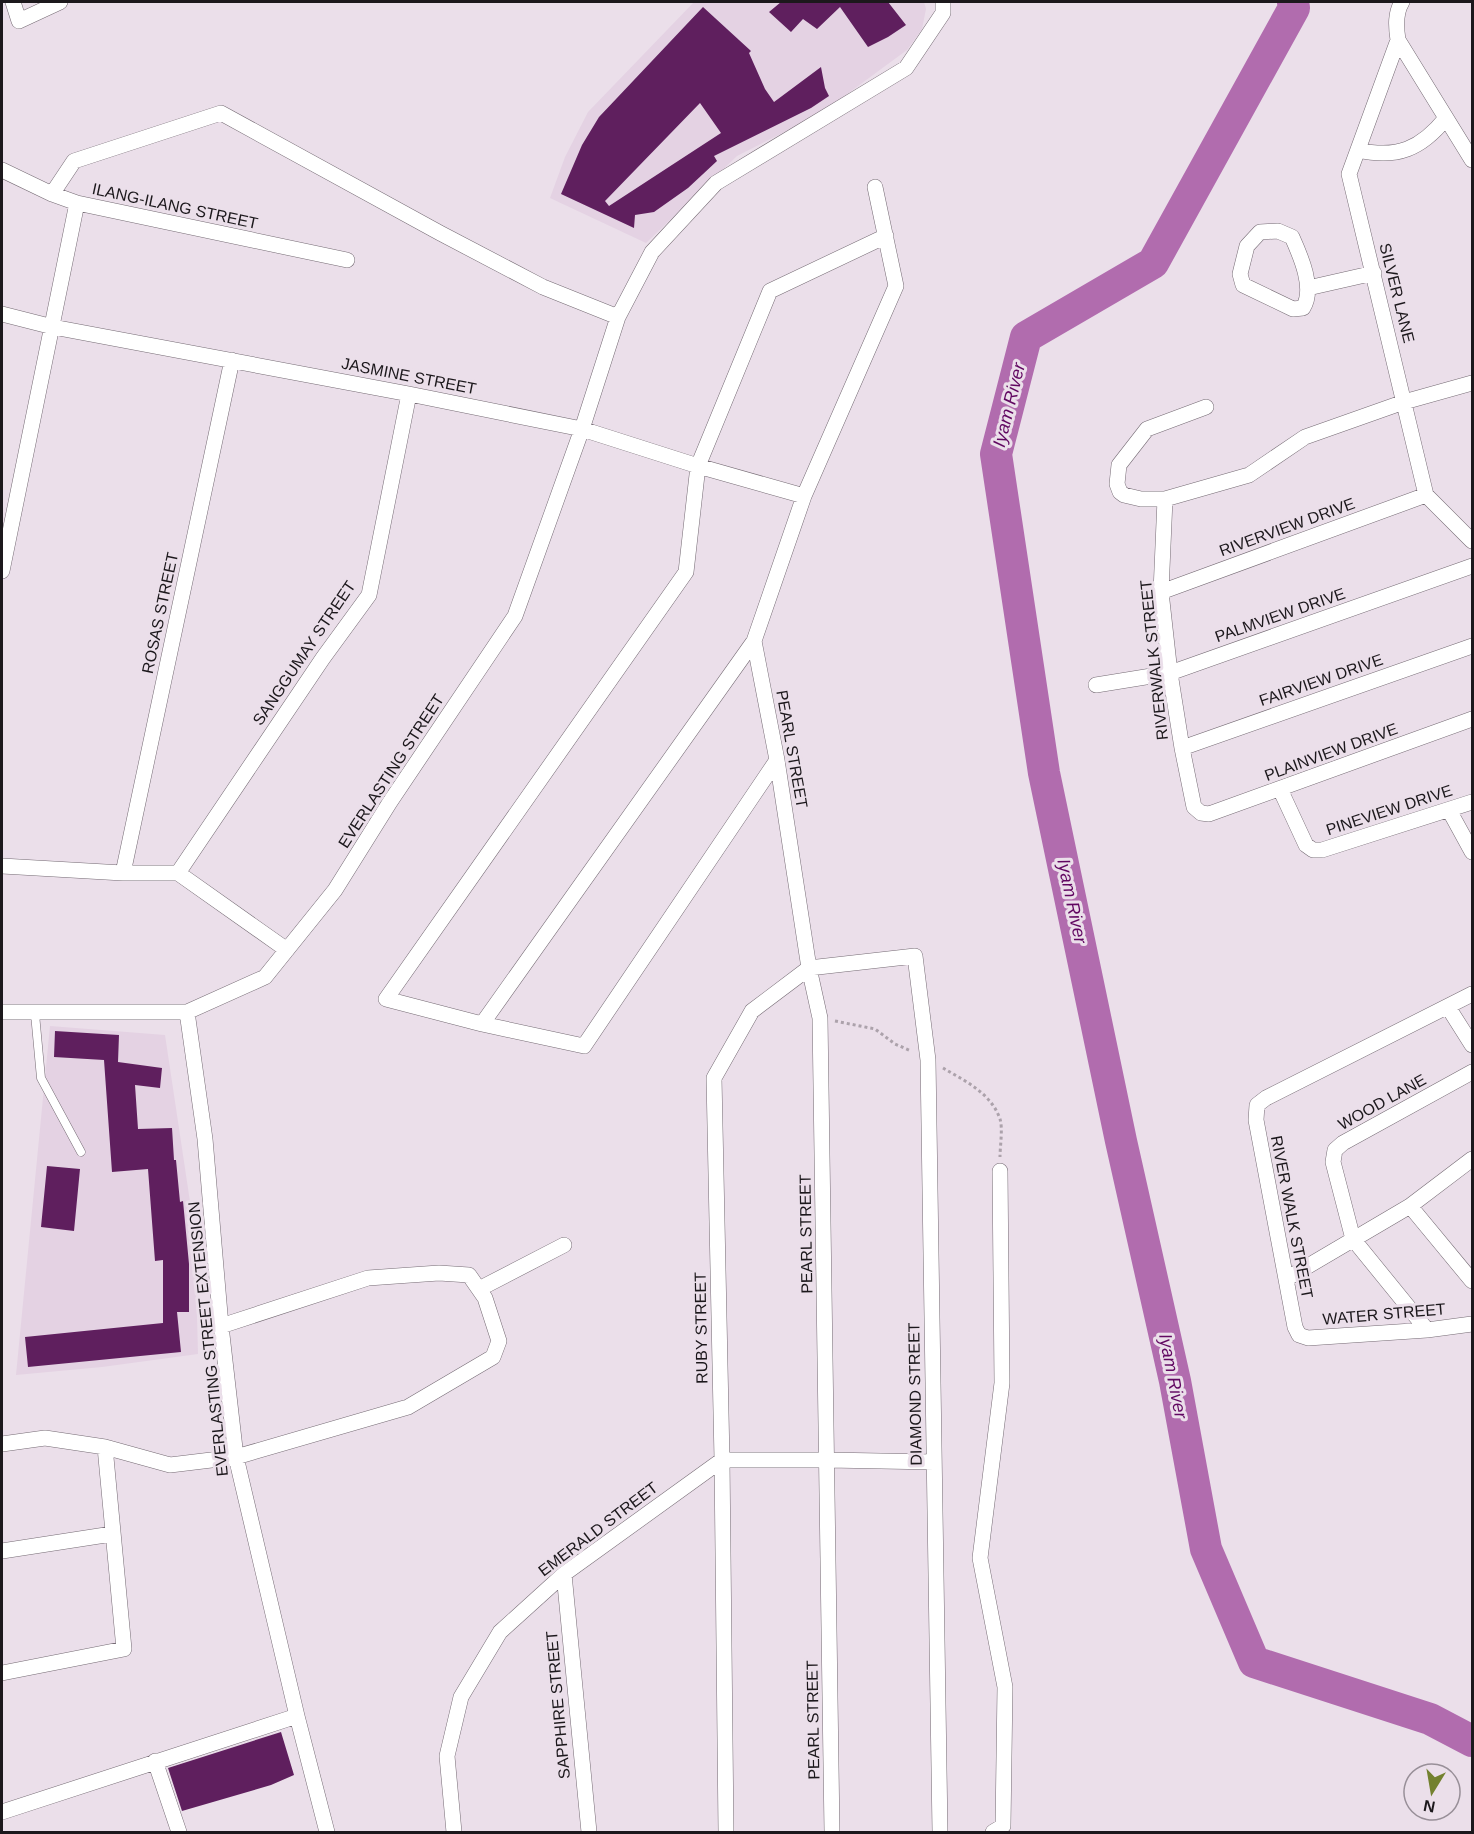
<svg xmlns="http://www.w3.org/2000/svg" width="1474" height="1834" font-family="Helvetica,sans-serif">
  <rect width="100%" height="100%" fill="#ebdfea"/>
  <path fill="#e4d2e3" d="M694 2H924L926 9 922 29 907 50 820 114 737 156 646 243 550 198 565 157 588 112Z
    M50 1026 165 1035 195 1235 198 1354 102 1367 16 1375Z"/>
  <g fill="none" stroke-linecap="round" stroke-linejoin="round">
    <path stroke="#b16cae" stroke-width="32" d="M1293 2 1294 8 1153 263 1026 337 996 454 1044 773 1121 1141 1175 1381 1206 1549 1254 1662 1430 1719 1472 1741"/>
  </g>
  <path fill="#5f1f5e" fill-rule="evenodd" d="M781 2H888L906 25 888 37 868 47 840 7 817 29 803 19 791 32 769 12Z
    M703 7 751 51 749 53 765 89 774 102 821 67 825 88 829 96 811 108 714 156 717 161 688 188 654 212 635 215 634 228 561 194 582 145 599 117ZM700 103 721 133 609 206 605 201Z
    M55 1031 119 1035 118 1062 162 1068 160 1088 135 1085 138 1129 172 1128 174 1160H176L180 1202 183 1201 189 1264V1312H177L181 1352 28 1367 25 1337 163 1323V1260L155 1261 148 1169 112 1172 104 1060 54 1057Z
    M47 1166 80 1169 74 1231 41 1227Z
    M281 1732 294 1775 271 1785 182 1811 168 1768Z"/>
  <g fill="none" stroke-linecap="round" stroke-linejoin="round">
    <defs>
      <path id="service" d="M35 1014 41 1078 81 1152"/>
      <path id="minor" d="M13 2 19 21 60 2
        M1402 2C1395 13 1396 27 1398 40L1472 160
        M1398 40 1349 174 1426 495 1472 541
        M1358 150C1397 159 1421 149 1446 118
        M2 170 52 194 77 203 347 260
        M52 194 74 161 221 113 440 233 543 287 618 317
        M1278 231 1292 237C1301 257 1315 289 1303 308L1293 309 1243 285 1240 274 1247 246 1260 232Z
        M1308 288 1374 273
        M2 314 53 327 409 394 582 429 698 466 804 496
        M1206 407 1147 429 1119 465 1117 484 1120 492 1124 495 1141 499H1165L1249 475 1305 437 1404 402 1472 383
        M1165 499 1161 592 1170 673 1182 748 1194 807 1201 813 1209 814 1472 719
        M2 571 77 203
        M1161 592 1426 495
        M754 641 777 760 809 968 820 1018 832 1832
        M1096 685 1170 673 1472 566
        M1182 748 1472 646
        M777 760 584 1046 482 1024 386 999 686 572 698 466 770 291 886 236
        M1280 789 1306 845 1313 850H1322L1472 802
        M1449 810 1472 852
        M2 866 123 873H178L287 950
        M123 873 232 360
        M178 873 323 658 369 595 409 394
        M1472 994 1266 1098 1257 1105 1256 1120 1295 1327 1299 1335 1308 1338 1427 1330 1472 1324
        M1448 1007 1472 1045
        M2 1012H187L265 977 335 890 390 802 515 616 582 429 618 317 652 252 716 183 906 68 943 13V2
        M187 1012 205 1139 221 1326 236 1457 297 1716 327 1832
        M482 1024 754 641 804 496 896 286 875 187
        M1410 1206 1472 1281
        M1286 1279 1410 1206 1472 1159
        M479 1289 564 1245
        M1427 1330 1353 1239 1333 1162 1335 1150 1343 1143 1472 1072
        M2 1444 45 1438 105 1447 170 1465 236 1457 408 1407 493 1357 499 1341 485 1298 469 1275 439 1273 368 1278 221 1326
        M2 1551 112 1534
        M564 1574 589 1832
        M2 1673 124 1649 105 1447
        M155 1761 179 1832
        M2 1812 297 1716
        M454 1832 447 1756 461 1697 500 1632 564 1574 722 1460H828L934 1462
        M726 1832 722 1460 714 1078 752 1011 809 968 915 956 928 1060 940 1832
        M993 1832 1003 1826 1005 1687 980 1558 1002 1383 1000 1171"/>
    </defs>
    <use href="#service" stroke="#756b74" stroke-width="9"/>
    <use href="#minor" stroke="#756b74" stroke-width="16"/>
    <path stroke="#aca2ab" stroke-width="3" stroke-dasharray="3 3" stroke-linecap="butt" d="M835 1021 875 1029 895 1044 911 1051
      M943 1068C965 1081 991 1093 1000 1119 1003 1129 1000 1146 1000 1157"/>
    <use href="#service" stroke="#fff" stroke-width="8"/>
    <use href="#minor" stroke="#fff" stroke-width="15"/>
  </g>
  <g text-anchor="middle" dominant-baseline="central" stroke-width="6" stroke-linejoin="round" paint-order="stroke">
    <g font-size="16" fill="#1c181c" stroke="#ebdfea">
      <text transform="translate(175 206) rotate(12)">ILANG-ILANG STREET</text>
      <text transform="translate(1397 293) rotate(76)">SILVER LANE</text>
      <text transform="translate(409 376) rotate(11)">JASMINE STREET</text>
      <text transform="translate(1287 527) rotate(-20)">RIVERVIEW DRIVE</text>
      <text transform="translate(160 613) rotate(-78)">ROSAS STREET</text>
      <text transform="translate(1280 615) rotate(-19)">PALMVIEW DRIVE</text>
      <text transform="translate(304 653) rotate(-56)">SANGGUMAY STREET</text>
      <text transform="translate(1154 660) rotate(-96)">RIVERWALK STREET</text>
      <text transform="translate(1321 680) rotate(-19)">FAIRVIEW DRIVE</text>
      <text transform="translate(792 749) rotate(80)">PEARL STREET</text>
      <text transform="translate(1331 752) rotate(-20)">PLAINVIEW DRIVE</text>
      <text transform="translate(391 771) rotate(-57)">EVERLASTING STREET</text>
      <text transform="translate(1389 810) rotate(-18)">PINEVIEW DRIVE</text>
      <text transform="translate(1382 1102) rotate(-29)">WOOD LANE</text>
      <text transform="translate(1292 1217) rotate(79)">RIVER WALK STREET</text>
      <text transform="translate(806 1234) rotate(-91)">PEARL STREET</text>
      <text transform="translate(1384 1314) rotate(-5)">WATER STREET</text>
      <text transform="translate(701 1328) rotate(-91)">RUBY STREET</text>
      <text transform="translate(208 1339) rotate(-96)">EVERLASTING STREET EXTENSION</text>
      <text transform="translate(915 1394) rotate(-91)">DIAMOND STREET</text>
      <text transform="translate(598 1529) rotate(-37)">EMERALD STREET</text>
      <text transform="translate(558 1705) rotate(-95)">SAPPHIRE STREET</text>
      <text transform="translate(813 1720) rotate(-91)">PEARL STREET</text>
    </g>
    <g font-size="18" font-style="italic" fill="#610761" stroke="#ebdfea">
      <text transform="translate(1009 405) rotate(-76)">Iyam River</text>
      <text transform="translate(1072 901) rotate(78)">Iyam River</text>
      <text transform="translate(1173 1376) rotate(79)">Iyam River</text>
    </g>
  </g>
  <rect width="1474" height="1834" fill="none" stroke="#1c181c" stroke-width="6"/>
  <g transform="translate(1432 1792) rotate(191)"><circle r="28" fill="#ebdfea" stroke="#988f98" stroke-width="1.5"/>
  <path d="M0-4.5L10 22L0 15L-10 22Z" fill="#73812f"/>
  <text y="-9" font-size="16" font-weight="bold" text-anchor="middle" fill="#1c181c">N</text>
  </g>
</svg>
